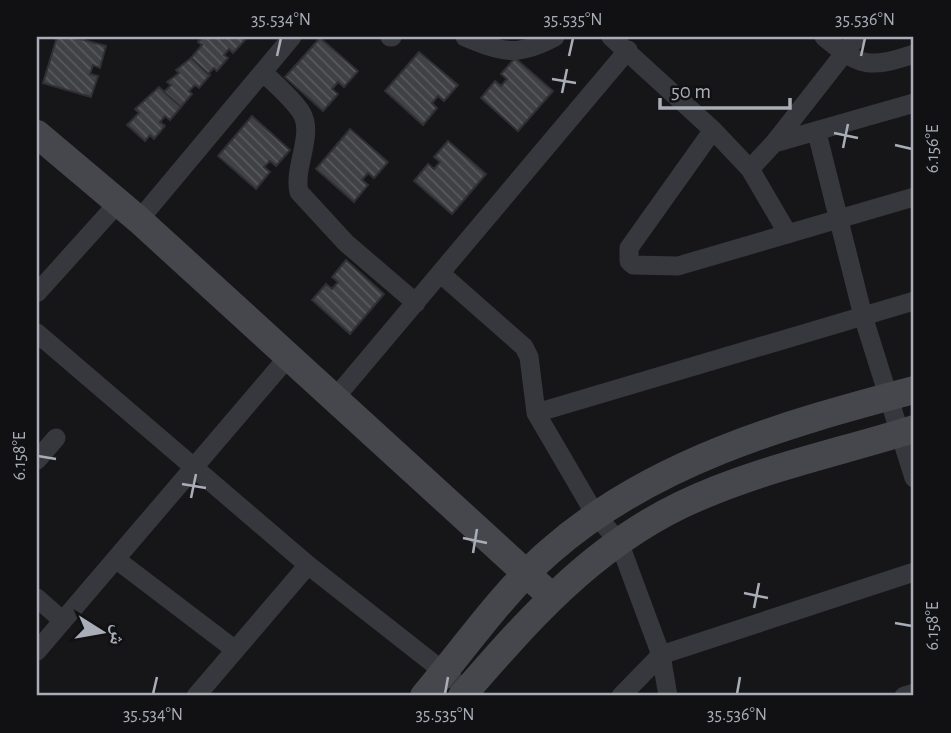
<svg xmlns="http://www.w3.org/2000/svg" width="951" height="733" font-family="'Alegreya Sans','Noto Naskh Arabic',sans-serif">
  <defs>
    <pattern id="building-back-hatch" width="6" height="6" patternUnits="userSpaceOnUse" patternTransform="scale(1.75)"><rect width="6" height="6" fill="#404145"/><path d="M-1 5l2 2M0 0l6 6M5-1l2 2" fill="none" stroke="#595a5e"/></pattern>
  </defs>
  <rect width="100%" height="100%" fill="#161618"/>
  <path fill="url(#building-back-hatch)" stroke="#303034" stroke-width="2" d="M57 37H73L106 46 100 68 93 65 90 74 98 76 91 97 43 83Z
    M203 37H242L245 40 233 53 229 49 224 55 228 58 217 71 214 68 208 74 191 58 202 45 198 42Z
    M320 38 358 71 344 87 338 82 332 89 338 94 323 111 285 77Z
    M419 52 458 85 444 101 438 96 432 103 437 108 423 125 385 91Z
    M191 58 210 75 199 88 195 85 189 91 192 94 181 107 164 92 171 85 167 82 179 73 176 70Z
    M515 58 553 91 518 131 481 98 495 81 501 86 507 79 501 74Z
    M159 87 181 107 170 120 165 116 160 122 165 126 154 139 150 135 145 141 127 125 139 113 135 109Z
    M252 116 290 150 276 166 270 161 264 167 270 172 256 189 218 156Z
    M350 129 388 162 374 178 368 173 362 180 368 185 354 202 316 169Z
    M448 141 486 174 452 214 414 181 428 164 434 169 440 162 434 157Z
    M346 260 384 294 350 334 312 300 326 284 332 289 338 282 332 277Z"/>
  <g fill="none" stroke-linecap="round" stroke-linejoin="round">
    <path stroke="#37383d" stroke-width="19" d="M390 37H392
      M465 37C503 53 518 57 555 37
      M611 37 713 130 750 169 788 234
      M824 37C860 67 869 69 914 54
      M263 72C275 84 291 97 301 112 315 134 293 167 299 192L346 243 416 303
      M713 130 629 248V261L633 265 678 266 914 197
      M817 133 863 316 914 478
      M774 143 914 103
      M750 169 774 143 857 37
      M139 220 292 37
      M440 273 524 347 529 357 536 413 595 514 619 542 661 655 668 696
      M37 293 118 203
      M37 333 308 565 453 679
      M335 398 628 50
      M536 413 914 301
      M37 460 56 438
      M117 560 234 649
      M37 598 63 621
      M37 651 289 356
      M196 696 308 565
      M621 696 661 655 914 572
      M904 696 914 693"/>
    <path stroke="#45474d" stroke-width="28" d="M37 134 139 220 552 597
      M424 696C464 649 502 593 549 552 651 462 785 424 914 390
      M462 696C527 621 590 549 681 505 754 470 837 453 914 429"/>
  </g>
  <path fill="none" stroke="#a8adb8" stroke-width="2.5" d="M277 56 281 38M569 56 573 38M861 56 865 38M552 79 576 83M562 93 567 69M834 133 858 138M895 145 912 149M843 148 848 124M38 456 56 459M182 484 206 488M191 498 196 474M463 538 487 543M473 553 477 529M744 593 768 598M754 608 759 583M895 623 912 626M153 694 157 677M445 694 448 677M737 694 740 677"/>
  <rect width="951" height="733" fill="none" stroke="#111113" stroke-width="77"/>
  <g transform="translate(102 632) rotate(101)" stroke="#111113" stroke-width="5" paint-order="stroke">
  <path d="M0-5L12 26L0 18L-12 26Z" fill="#a8adb8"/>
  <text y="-10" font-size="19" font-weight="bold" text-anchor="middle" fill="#a8adb8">ش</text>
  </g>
  <path d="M660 98v10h130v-10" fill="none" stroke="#a8adb8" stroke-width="3.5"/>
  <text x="671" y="98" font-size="21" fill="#a8adb8" stroke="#111113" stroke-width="5" paint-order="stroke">50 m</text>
  <rect x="38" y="38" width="874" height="656" fill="none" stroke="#a8adb8" stroke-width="2.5"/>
  <g font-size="18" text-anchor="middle" fill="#a8adb8">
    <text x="281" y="25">35.534°N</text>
    <text x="573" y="25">35.535°N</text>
    <text x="865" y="25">35.536°N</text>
    <text transform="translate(932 149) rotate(-90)" y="6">6.156°E</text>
    <text transform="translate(19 456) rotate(-90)" y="6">6.158°E</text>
    <text transform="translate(932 626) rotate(-90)" y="6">6.158°E</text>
    <text x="153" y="720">35.534°N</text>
    <text x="445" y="720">35.535°N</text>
    <text x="737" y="720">35.536°N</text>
  </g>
</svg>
